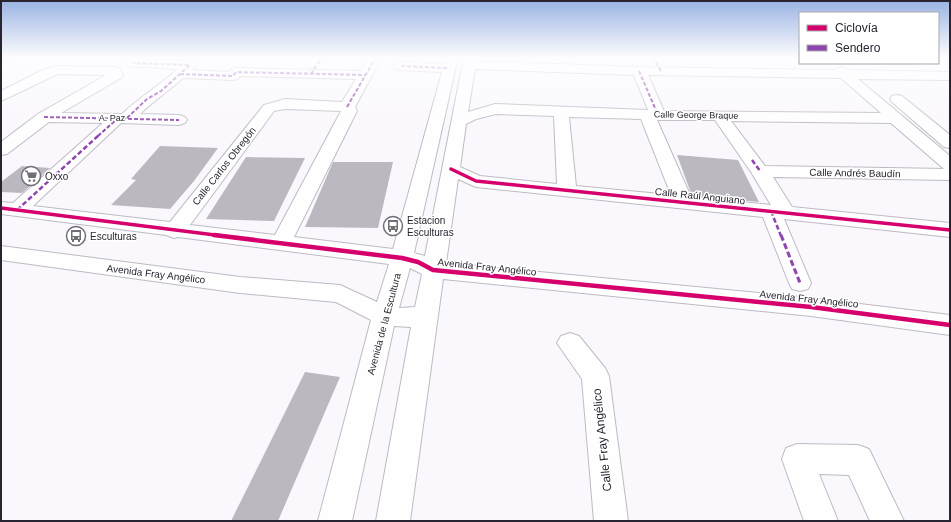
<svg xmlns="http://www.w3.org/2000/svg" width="951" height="522" font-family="Helvetica,sans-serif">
  <rect width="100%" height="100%" fill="#faf8fd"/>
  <path fill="#bbb8c0" d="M160 146 218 148 194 181 170 209 111 205 136 180 131 179Z
    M677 155 738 160 759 202 692 196Z
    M246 157 305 158 274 221 206 219Z
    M333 162H393L378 228 305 227Z
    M22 166 50 168 22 193 1 192V182Z
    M305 372 340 377 278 521H231Z"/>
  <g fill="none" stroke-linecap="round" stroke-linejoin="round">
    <defs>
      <path id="minor" d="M1 57H13L12 60 1 64Z
        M370 57H382L355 107 357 111 294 237 393 249 442 72 401 70 396 69 394 66 396 63 401 62 444 64 446 57H458L414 253 425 256 464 57H476V61L639 67 835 70 841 67 848 70 950 72V80L858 79 950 156V180L773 177 792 207 950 223V237L784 219 811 283 808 289 800 291 792 289 789 283 763 217 476 187 458 179 446 263 811 298 950 315V335L811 316 443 279 410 521H376L411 327 394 326 352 521H318L371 320 336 302 240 293 1 260V246L240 277 340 285 377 302 389 264 178 237 174 238 166 235 1 214V202L13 203 103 123 49 122 7 154 1 155V142L38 114 106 75 58 74 1 101V91L45 69 57 66 113 67 121 69 123 75 121 78 61 113 122 114C140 97 160 85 178 69L128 66 126 63 128 60 133 59 190 61 195 62 197 65 192 70 229 72 231 69 236 68 361 71ZM475 69 634 75 648 110 495 104 468 112ZM648 75 841 78 881 113 664 111ZM240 76 356 79 342 102 285 99 264 105 170 222 33 206 121 123 179 125 185 123 187 120 185 117 179 115 140 114C153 101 169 91 183 78L233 80 238 79ZM285 109 341 111 275 235 190 225 274 111ZM496 114 554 116 557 184 480 176 460 167 466 124 476 119ZM569 117 641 119 671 195 576 186ZM657 120H715L751 172 771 205 691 197ZM731 121 891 123 944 169H947L765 166ZM410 268 422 274 415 307 399 308Z
        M897 95 902 96 950 135V148L944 147 892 102 890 99 892 96Z
        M570 333 579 336 605 368 609 376 628 521H594L582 379 557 343 561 336Z
        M797 444 858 445 869 449 904 521H870L849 475 819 474 838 521H804L782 459 786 448Z"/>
    </defs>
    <use href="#minor" stroke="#bebac2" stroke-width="2"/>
    <use href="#minor" fill="#fefeff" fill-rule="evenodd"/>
    <path stroke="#8e44ad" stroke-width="2" stroke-dasharray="4 2" stroke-linecap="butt" d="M653 57 661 71
      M1 60 7 57
      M401 66 449 68
      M639 71 658 115
      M180 74 233 76 236 72 366 75
      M311 74 322 57
      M347 107 376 57
      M44 117 179 120
      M127 118 147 99 161 91 190 65 133 63
      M98 136 117 119"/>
    <path stroke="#8e44ad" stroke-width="2.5" stroke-dasharray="5 2.5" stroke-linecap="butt" d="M752 160 760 171
      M17 210 99 135
      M771 211 781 236"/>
    <path stroke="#8e44ad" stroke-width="3" stroke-dasharray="6 3" stroke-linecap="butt" d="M781 235 800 283"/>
    <defs>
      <path id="cycleway-far1" d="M451 169 476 181 950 230
        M1 208 223 236"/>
      <path id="cycleway" d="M214 235 402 258 418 262 433 270 811 307 950 325"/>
    </defs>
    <use href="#cycleway-far1" stroke="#fff" stroke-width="5.5"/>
    <use href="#cycleway" stroke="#fff" stroke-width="7"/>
    <use href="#cycleway-far1" stroke="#d6006c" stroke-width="3.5"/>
    <use href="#cycleway" stroke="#d6006c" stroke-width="4.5"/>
  </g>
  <linearGradient id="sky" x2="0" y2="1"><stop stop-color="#99b3e2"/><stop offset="0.44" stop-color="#fdfcfe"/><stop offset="1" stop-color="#fdfcfe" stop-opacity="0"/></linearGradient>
  <rect width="951" height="130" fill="url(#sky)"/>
  <defs>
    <symbol id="supermarket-ring" viewBox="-11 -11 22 22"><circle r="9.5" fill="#fff" stroke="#726e78" stroke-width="1.5"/><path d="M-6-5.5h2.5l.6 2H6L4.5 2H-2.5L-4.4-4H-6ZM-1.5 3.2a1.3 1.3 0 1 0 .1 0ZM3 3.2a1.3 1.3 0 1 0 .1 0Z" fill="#726e78"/></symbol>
    <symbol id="bus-ring" viewBox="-11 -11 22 22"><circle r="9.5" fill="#fff" stroke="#726e78" stroke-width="1.5"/><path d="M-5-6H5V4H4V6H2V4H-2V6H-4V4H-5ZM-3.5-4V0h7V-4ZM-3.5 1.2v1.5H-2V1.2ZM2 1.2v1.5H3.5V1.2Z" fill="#726e78"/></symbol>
  </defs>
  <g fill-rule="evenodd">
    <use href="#supermarket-ring" x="20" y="165" width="22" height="22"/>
    <use href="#bus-ring" x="382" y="215" width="22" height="22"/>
    <use href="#bus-ring" x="65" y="225" width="22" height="22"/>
  </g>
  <g text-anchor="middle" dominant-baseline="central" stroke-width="3" stroke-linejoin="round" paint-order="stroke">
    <g font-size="9" fill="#292430" stroke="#fff">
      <text transform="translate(696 115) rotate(1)">Calle George Braque</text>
      <text x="112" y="118">A. Paz</text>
    </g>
    <g font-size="10" fill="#292430" stroke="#fff">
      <text transform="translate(224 166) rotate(-52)">Calle Carlos Obregón</text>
      <text transform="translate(855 173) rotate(1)">Calle Andrés Baudín</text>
      <text transform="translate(700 196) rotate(6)">Calle Raúl Anguiano</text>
      <text transform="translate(487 267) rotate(6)">Avenida Fray Angélico</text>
      <text transform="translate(156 274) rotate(7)">Avenida Fray Angélico</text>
      <text transform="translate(809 299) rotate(6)">Avenida Fray Angélico</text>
      <text transform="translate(384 324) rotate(-75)">Avenida de la Escultura</text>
    </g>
    <g font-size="10" fill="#292430" stroke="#fff" text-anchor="start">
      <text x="45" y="176">Oxxo</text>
      <text x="407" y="220">Estacion<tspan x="407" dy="12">Esculturas</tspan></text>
      <text x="90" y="236">Esculturas</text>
    </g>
    <g font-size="12" fill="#292430" stroke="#fff">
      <text transform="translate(602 440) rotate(-96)">Calle Fray Angélico</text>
    </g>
  </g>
  <rect width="951" height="522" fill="none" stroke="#292430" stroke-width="4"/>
  <rect x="799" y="12" width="140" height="52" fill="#ffffff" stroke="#a9a7ac"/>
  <rect x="807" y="25" width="20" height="6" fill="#d6006c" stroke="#a9a7ac"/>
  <text x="835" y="32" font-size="12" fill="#292430">Ciclovía</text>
  <rect x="807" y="45" width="20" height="6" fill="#8e44ad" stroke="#a9a7ac"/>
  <text x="835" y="52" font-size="12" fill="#292430">Sendero</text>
</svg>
